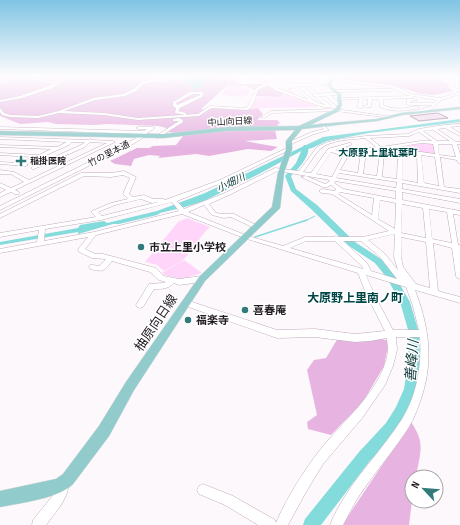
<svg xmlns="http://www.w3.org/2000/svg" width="460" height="525" font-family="'Sofia Sans Condensed','Noto Sans JP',sans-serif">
  <rect width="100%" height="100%" fill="#fdf8fc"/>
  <path fill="#ffd6fa" d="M229 85 242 87 250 90 248 95 242 97 221 95Z
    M290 88 298 97 292 96 319 107 259 108 250 107 256 97H281L283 93Z
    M434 142 435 154 400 149 398 146Z
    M187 218 210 227C199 237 194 250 184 259 178 264 170 267 164 271L157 265 145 262 178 222Z
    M184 260 202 273 182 279 164 275 162 273Z"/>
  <path fill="#e7b4e1" d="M0 76H169L167 79 159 81 163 82 179 79V81L192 83 199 86 203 80H211L197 76H180H244L233 80 243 84H265L255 90 245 86 228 85 201 109 206 110 214 108 239 110 258 108 263 114 257 120H277L280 123 277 125 279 126 264 128 172 134V132H165L166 128 159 126 107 124 95 125 56 124 48 122 20 124 0 116V83L8 82 0 81Z
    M370 76H383L381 77C394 78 402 75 415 76 420 76 424 79 430 78L426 76H428L444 81 450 85 447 86 453 91 435 95 421 94 402 88 336 79 343 77Z
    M268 85 283 92 281 97 255 96 259 89Z
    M223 130H275L277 139 245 141 278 147 271 151 248 149 209 156 196 154 158 158 160 156 149 155 134 159 131 166 115 164 110 161 137 148H149L153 146 176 145 184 135Z
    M338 338 382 339 389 341 384 366 363 402 331 435 308 429 307 422 317 415 307 370 314 360 326 358Z
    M411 422C426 444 420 452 416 477H412V501L409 525H342Z"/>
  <path fill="#84dbdb" d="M197 76 214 80H203V83L200 86 201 87 194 90 192 83 182 80Z
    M460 119V122L369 133 327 141 312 148 303 150 257 175 204 201 185 207 160 213 157 215 119 224H113L78 234V232L0 245V242L78 228 80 225 104 221 107 223 157 211 205 193 323 137Z"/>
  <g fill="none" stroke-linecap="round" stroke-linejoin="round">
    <path stroke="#84dbdb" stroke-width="1" d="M305 221 315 216"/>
    <path stroke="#84dbdb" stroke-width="1.5" d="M255 237 307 220"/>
    <path fill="#84dbdb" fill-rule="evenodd" d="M304 145H308C311 156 298 169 291 176L296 189 317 205 355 242 381 259 394 274 410 302 419 333 420 364 416 389 406 417 396 433 369 462 321 525H303L305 519 359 452 386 423 396 407 404 389 408 364 409 333 400 302 387 278 375 263 349 246 311 209 291 191 285 176 296 163Z"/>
  </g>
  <path fill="#f1dbee" stroke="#a38fa0" d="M438 113 448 118 419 121 410 116Z"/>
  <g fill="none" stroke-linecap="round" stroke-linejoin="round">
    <defs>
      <path id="minor" d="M7 76 36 78 56 83 70 76H72L66 80 110 76H116L64 81 52 88 22 98 0 102V100L20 96 54 84 36 80 8 77Z
        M164 76H166L161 80 143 84 136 91 125 96 95 100 64 111 104 113 138 118 198 114 210 106 246 108 249 104 256 88 268 83 247 77V76L271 82 281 77 282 76 320 78 318 84 331 85 308 86 317 94H324L325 92 327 93H340L339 95H330L342 105 340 106 336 105 326 96H319L330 105V107H324L317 105 275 90 268 85 258 90 253 104 248 110 211 108 199 116 138 120 104 115 59 113 38 118 10 117 2 115 0 112V108L4 113 10 115 38 116 59 111 93 98 123 94 134 89 141 82 159 78ZM285 77 317 80 315 84H307L308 83 306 82 304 84H295L284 78ZM282 79 292 85 289 89 294 87 309 100 277 88 271 84ZM297 86H304L313 94V96H315L325 105C313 102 305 94 297 86Z
        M355 76H381L356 77Z
        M432 76H437L455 85 456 83 452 76H454L460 83 458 85 460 88 457 89 456 87 450 85Z
        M331 78 389 85 397 87 411 94 440 98 460 92V94L441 100 432 109 411 114H410V112L430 107 432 105H409L407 104V99H415L417 100 410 101V103H434L437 100 413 96 412 98 383 99V105C394 110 405 109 417 106L419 107C407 112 392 112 380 107L379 99H372L371 107 360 108 358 107 359 99 340 100 338 99 340 98 410 96 389 87 332 80ZM363 99H368V105L362 106Z
        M391 89 392 91 336 92 334 91 336 90Z
        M190 92H202L204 93 202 97 180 108 178 111 186 113V115L175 113 176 108 173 106V102ZM192 94H200V95L177 105 176 103Z
        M336 109 393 117 391 118 336 111 272 113 264 118 261 117 271 111Z
        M179 118 183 120V122L158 138H156V136L179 121H173V119Z
        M320 124H322L329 130 314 134 291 144 287 143 312 132 324 129 320 126Z
        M460 124V126L450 127 460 133V136L445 128 437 129 456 142H460V144H457L460 154V163H458L457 160 440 157 444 187 460 189V193L402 183V189L460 199V203L402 192V200L460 211V215L453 214 458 245H460V279L457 278 456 276 452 248 433 243 438 291 460 297V303L415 290C429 327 434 360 421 399 418 408 414 418 409 427 394 450 376 471 361 493 354 503 349 514 343 525H330C346 485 379 455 402 419 417 395 422 365 420 337H396L397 350 393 366 385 385 363 417 323 464 306 492 288 525H258L225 505 199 494 197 490 199 486 203 484 233 496 275 520 276 523C287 497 303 472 320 450 342 422 385 387 388 350 388 346 387 342 387 338L370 341 355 342 315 337 277 338 183 305 182 303 183 301 186 300 277 330 315 329 355 334 385 331 367 296 358 273 244 238 182 214 96 235 85 249 95 254H103L156 268 164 276 179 279 202 276 205 277 206 279 205 281 202 282 179 285 174 283C168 289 162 289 154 289L143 307 140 308 137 307 136 305 149 284 163 283 166 282 159 280 150 272 112 261C103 272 104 272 90 269L89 267 90 265H93L99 266 106 259 92 258 79 252 78 250 79 248 88 237 0 253V249L37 242 39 230 0 237V233L96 217 92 213V211L111 203 128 199 123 194 130 178 123 175 111 177 84 176 0 218V214L81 173H111L124 171 136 177 129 194 133 197 144 195 153 199H164L165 200 220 180 287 148 291 149 224 182 177 201 184 209 225 193 275 168 299 171 317 147 328 142 342 139 366 136 408 134 419 129 444 125ZM433 130 450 141H437L423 131ZM419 132 432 141H421L381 147 370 138 409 136ZM365 138 376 147 354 151 346 153 335 150 351 145V143H349L328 149 311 173 303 172C309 165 313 156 320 149 332 139 351 140 365 138ZM421 143 433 144 435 154 401 149 399 147ZM438 144H452L456 157 439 155ZM395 147 398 150 397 179 382 177 384 152 383 149ZM379 150 380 152 377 176 363 174 366 152ZM331 152 343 156 332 177 316 174ZM361 152 358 173 340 170 348 156ZM402 152 417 154 418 183 402 180ZM421 155 435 157 439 186 424 183ZM278 171 330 180 329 182 325 184 306 176 301 177 323 187H327L331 185 336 189 335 191 322 189 319 191 322 193 332 194 389 231 363 237H339L336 236 333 237H305L283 246 248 236 188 212 204 205 212 215 224 218 231 217 254 228H258L259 227 258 226 234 214H224L216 213 209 204 229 195ZM339 173 397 182 396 188 336 178ZM335 181 396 191V199L343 189 334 183ZM340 192 374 198 372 215 338 194ZM141 199 152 203 158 202 102 216 98 212 115 205ZM380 200 396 203 395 229 378 219ZM172 202 179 211 94 232 44 241 45 229 101 220ZM402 204 423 208 426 238 401 233ZM429 209 447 212 452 243 432 239ZM394 234 395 235 394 257 398 270 384 253 368 240ZM401 237 426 242 430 288 416 284 403 267 401 257ZM306 241H335L362 266 363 269 290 248ZM343 241H361L380 257 397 279 371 271 367 263ZM366 275 406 287 412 303 419 330H393L375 296Z
        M0 127 144 131 147 129H138L136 128 138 127H153L155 128 147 133V135L133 144 0 210V206L129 142 143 134 0 129Z
        M0 137 88 140 90 139 92 140 113 141 115 142 15 190 19 192V194H15L11 192 0 197V193L6 190 0 187V183L11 188 24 182 11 174H0V170L14 172 29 180 107 143 90 142 85 147 34 169H32V167L81 145 85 142H72L69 145 26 164 28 165 26 166 0 164V162L21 163 33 157 0 155V153L39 155 51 149 0 147V145L57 147 67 142 0 139Z
        M63 478 67 480C73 494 54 514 46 525H32L33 520 55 493 59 480Z"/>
      <path id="major" d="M338 76H342L331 82 332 87 341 94 342 105 339 111 310 125 377 119 402 113 460 107V109L402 115 377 121 346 124 302 129 292 141V149L284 173 280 208 205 281 134 390 109 436 73 484C60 498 20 503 0 507V491L56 479 63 474 99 426 126 382 199 277 272 207 278 173 286 149V141L295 130 227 131 163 138 0 135V131L163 134 227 127 299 126 335 109 338 105 337 94 329 88 327 82Z"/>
    </defs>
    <use href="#minor" stroke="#c0abbd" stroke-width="1"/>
    <use href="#major" stroke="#d7d6d7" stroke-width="1"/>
    <use href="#minor" fill="#fff" fill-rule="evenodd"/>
    <use href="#major" fill="#92cbcb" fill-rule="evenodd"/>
  </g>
  <linearGradient id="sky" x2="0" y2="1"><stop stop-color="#80c4e3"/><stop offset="0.51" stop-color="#fefcfe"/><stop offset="1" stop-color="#fefcfe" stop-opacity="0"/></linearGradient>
  <rect width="460" height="149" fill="url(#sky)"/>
  <g fill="#317a7b" stroke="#fff" stroke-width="1.5">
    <path d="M19 155h4v4h4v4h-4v4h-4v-4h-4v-4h4z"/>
    <circle cx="141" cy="247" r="4"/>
    <circle cx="245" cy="310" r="4"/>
    <circle cx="188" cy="320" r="4"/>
  </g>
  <g text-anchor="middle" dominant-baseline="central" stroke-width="3" stroke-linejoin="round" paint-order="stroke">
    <g font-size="9" fill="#211a20" stroke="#fff">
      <text transform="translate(230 122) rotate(-3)">中山向日線</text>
      <text transform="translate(109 154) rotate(-27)">竹の里本通</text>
    </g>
    <g font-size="9" font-weight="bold" fill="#211a20" stroke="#fff" text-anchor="start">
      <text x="30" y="161">稲掛医院</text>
    </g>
    <g font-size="10" font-weight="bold" fill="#004545" stroke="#fff">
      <text x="378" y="153">大原野上里紅葉町</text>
    </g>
    <g font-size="10" font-style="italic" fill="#083434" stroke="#fff">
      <text transform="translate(231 183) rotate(-26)">小畑川</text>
    </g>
    <g font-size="11" font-weight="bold" fill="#211a20" stroke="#fff" text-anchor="start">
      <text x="149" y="247">市立上里小学校</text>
      <text x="253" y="310">喜春庵</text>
      <text x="196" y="320">福楽寺</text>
    </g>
    <g font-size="12" font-weight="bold" fill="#004545" stroke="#fff">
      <text x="355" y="298">大原野上里南ノ町</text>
    </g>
    <g font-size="13" fill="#211a20" stroke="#fff">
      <text transform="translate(156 323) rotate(-56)">柚原向日線</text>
    </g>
    <g font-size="14" font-style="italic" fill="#083434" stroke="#fff">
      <text transform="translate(412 361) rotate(-86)">善峰川</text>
    </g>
  </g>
  <g transform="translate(424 489) rotate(296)"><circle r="19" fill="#ffffff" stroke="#a6a3a6"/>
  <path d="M0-3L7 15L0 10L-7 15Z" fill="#317a7b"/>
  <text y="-6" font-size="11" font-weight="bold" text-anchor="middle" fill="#211a20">N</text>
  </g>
</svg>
